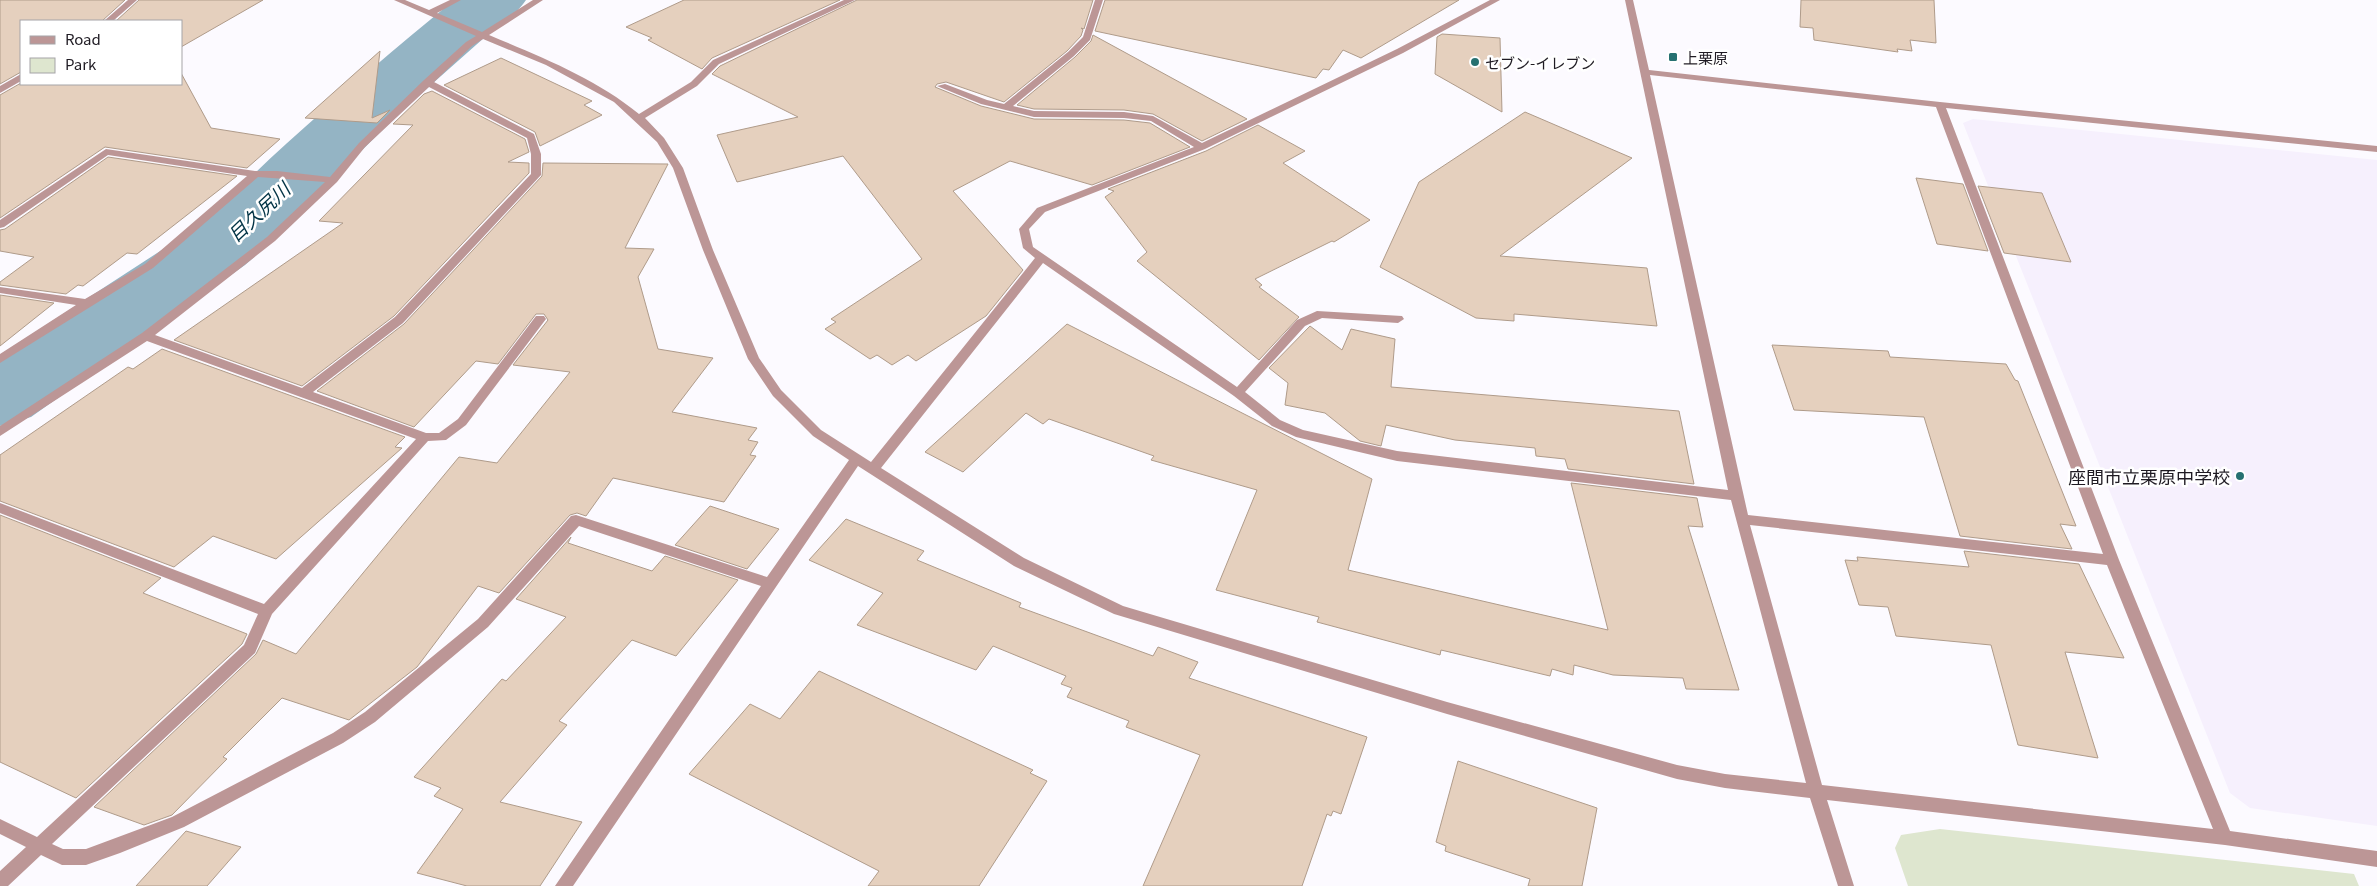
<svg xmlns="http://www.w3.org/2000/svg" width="2377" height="886" font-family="Georgia,'Noto Sans JP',serif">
  <rect width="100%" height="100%" fill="#fcfaff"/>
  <path fill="#f6f0fd" d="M1973 119 2377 160V826L2250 808 2230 793 1963 123Z"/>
  <path fill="#dee6cf" d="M1940 829 2354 874 2359 886H1908L1895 848 1901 835Z"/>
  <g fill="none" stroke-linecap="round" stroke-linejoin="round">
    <path fill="#94b4c4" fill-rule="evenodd" d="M454 0H526C516 15 506 18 493 30 466 54 438 78 411 103 354 155 303 214 245 265L31 417 0 426V355L191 231C224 204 254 173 286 144 341 94 397 47 454 0Z"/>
  </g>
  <path fill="#e5d0be" stroke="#af9b8a" d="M0 0H125L102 21H21V72L0 84Z
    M139 0H263L181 47V21H116Z
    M684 0H840L712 58 702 69 648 40 652 38 626 27Z
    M857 0H1093L1084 29 1081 28 1083 30 1081 36 1067 51 1004 102 946 82 937 84 935 87 981 106 1034 119 1124 120 1150 123 1190 147 1092 185 1010 161 953 191 1023 270 986 316 916 361 908 355 892 365 877 355 870 359 825 329 836 322 831 319 922 259 843 156 737 182 717 135 798 117 712 74 720 66Z
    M1105 0H1459L1361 58 1343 50 1329 70 1323 69 1316 78 1095 31Z
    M1801 0H1934L1936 43 1910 40 1912 51 1897 49 1898 52 1814 40 1813 28 1800 27Z
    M1442 34 1500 38 1502 112 1435 74 1437 37Z
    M1093 35 1247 119 1202 141 1153 114 1124 110 1034 109 1017 105 1075 57 1091 41Z
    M380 51 372 118 390 110 377 123 305 118Z
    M501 58 592 101 584 105 602 115 540 146 535 132 444 85Z
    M181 73 211 128 280 139 247 168 105 147 0 218V95L21 83 181 84Z
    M432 91 525 139 529 152 508 162 529 163V173L394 316 302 386 174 340 343 223 319 221 413 125 393 124 424 94Z
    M1525 112 1632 158 1500 256 1647 268 1657 326 1514 314V321L1476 318 1380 267 1419 182Z
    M1258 125 1305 151 1283 163 1370 220 1334 242 1332 241 1255 279 1262 285 1259 287 1299 317 1259 360 1137 261 1147 252 1105 197 1114 191 1108 189 1206 151Z
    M108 157 237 176 137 254 127 253 83 286 78 285 66 294 0 285V282L34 257 0 251V230L5 229Z
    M543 163 668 164 625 248 654 249 638 277 658 349 713 358 672 412 757 428 748 440 758 442 750 455 756 456 724 502 613 478 586 516 577 513 570 515 499 593 478 586 417 667 349 720 282 698 223 757 227 759 172 815 144 825 94 807 256 654 263 640 296 654 459 457 497 463 570 372 513 365 548 320 544 314H536L498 364 476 361 414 427 317 391 404 324 542 176Z
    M1916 178 1963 184 1988 251 1937 244Z
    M1978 186 2042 193 2071 262 2004 253Z
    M0 295 54 303 0 346Z
    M1067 324 1372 479 1348 570 1608 630 1571 483 1697 498 1703 527 1688 526 1739 690 1686 689 1683 678 1613 675 1574 665 1573 675 1552 669 1550 676 1441 650 1440 655 1317 622 1319 617 1216 590 1257 490 1151 460 1154 456 1049 419 1043 424 1026 413 963 472 925 452Z
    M1310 326 1342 350 1351 329 1395 339 1391 387 1679 411 1694 484 1568 469 1565 459 1536 456 1535 448 1455 440 1386 425 1381 446 1360 441 1325 413 1285 405 1288 383 1269 368Z
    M1772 345 1888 351 1890 357 2006 364 2015 380 2018 381 2076 526 2060 524 2072 549 1960 536 1924 417 1794 410Z
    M162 349 405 437 395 447 402 448 276 559 213 536 174 567 0 501V455L128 367 133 369Z
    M710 506 779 529 747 569 675 545Z
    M0 515 161 578 143 593 247 634 242 644 76 798 0 762Z
    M846 519 924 551 917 560 1021 603 1019 607 1153 656 1158 647 1198 662 1189 678 1367 737 1341 814 1333 811 1331 816 1327 814 1302 886H1143L1200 755 1126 727 1129 721 1067 697 1072 688 1061 684 1066 676 993 646 976 670 857 625 883 593 809 560Z
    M571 537 568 543 652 571 665 556 738 580 676 656 632 640 559 721 567 725 500 802 582 822 540 886H467L417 873 463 809 434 796 441 788 414 777 502 679 506 681 566 617 516 599Z
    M1964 551 2079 564 2124 658 2065 652 2098 758 2018 745 1991 645 1896 636 1888 607 1859 605 1845 560 1858 561 1857 557 1969 567Z
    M819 671 1033 770 1030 773 1047 781 979 886H868L879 871 689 774 750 704 780 719Z
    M1458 761 1597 808 1582 886H1528L1530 879 1445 851 1446 846 1436 842Z
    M186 831 241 847 207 886H136Z"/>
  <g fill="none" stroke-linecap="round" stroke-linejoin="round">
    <path fill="#bc9696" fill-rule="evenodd" d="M128 0H137L113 21H104Z
      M394 0H405L429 10 450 0H461L437 13 482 32 533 0H543L489 35C541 57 595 78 639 114L691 82 713 60 844 0H855L719 64 697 86 645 118 664 138 683 168 713 250 759 358 781 390 821 430 871 462 1035 258 1023 248 1019 229 1037 208 1194 147 1151 121 1124 118 1034 117 981 104 937 86 945 84 987 100 1004 104 1068 52 1083 37 1095 0H1103L1090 40 1074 56 1013 106 1034 111 1124 112 1153 116 1202 143 1397 49 1490 0H1500L1403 53 1205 149 1045 212 1029 229 1033 247 1237 387 1297 320 1317 311 1402 316 1404 319 1398 323 1322 318 1305 326 1245 392 1280 420 1303 430 1397 451 1728 490 1625 0H1633L1649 70 1940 102 2377 146V152L1946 108 2119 560 2230 831 2377 851V867L2225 845 1827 800 1854 886H1838L1810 798 1725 788 1677 779 1447 714 1114 614 1014 566 858 466 573 886H555L761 586 579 526 488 627 375 722 343 743 184 827 120 853 86 865H62L41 855 8 886H0V871L26 847 0 834V819L37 837 244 645 258 614 0 513V503L264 604 416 439 147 341 0 436V426L142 333 267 237 325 182 258 177 153 268 0 363V354L76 305 0 293V287L85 299 145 264 247 176 108 155 4 227 0 228V220L106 149 255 171H277L330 177 359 143 424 80 466 42 476 36ZM483 39 546 65 614 102 657 142 673 168 703 250 748 359 773 396 813 436 849 460 767 577 576 515 571 516 478 619 365 712 333 733 172 817 86 849H63L52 844 255 653 272 614 428 441 446 440 466 425 546 319 544 316H536L458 419 439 433H426L313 392 403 323 541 175V154L534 134 434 82 472 46ZM1650 75 1936 107 2103 554 1748 515ZM429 87 527 138 531 154V174L395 317 302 388 155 335 275 241 337 182 365 147ZM1043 263 1234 396 1272 426 1296 437 1397 461 1731 500 1806 783 1725 774 1677 765 1447 702 1123 606 1024 558 881 468ZM1750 525 2107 565 2213 829 1822 785Z
      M21 74V81L0 93V86Z"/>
  </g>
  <g fill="#267171" stroke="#fff" stroke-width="2">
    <rect x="1668" y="52" width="10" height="10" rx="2.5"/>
    <circle cx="1475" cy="62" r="5"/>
    <circle cx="2240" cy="476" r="5"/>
  </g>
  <g text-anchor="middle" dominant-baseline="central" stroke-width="5" stroke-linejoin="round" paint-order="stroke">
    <g font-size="15" fill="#1f1b23" stroke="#fff" text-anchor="start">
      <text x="1683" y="57">上栗原</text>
      <text x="1485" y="62">セブン-イレブン</text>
    </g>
    <g font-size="18" fill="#1f1b23" stroke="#fff" text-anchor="end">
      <text x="2230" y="476">座間市立栗原中学校</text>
    </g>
    <g font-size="19" font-style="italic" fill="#023345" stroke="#fff">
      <text transform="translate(258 211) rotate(-43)">目久尻川</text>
    </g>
  </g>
  <rect x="20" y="20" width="162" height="65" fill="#ffffff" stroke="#a5a4a7"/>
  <rect x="30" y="36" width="25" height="8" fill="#bc9696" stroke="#a5a4a7"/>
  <text x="65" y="45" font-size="15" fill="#1f1b23">Road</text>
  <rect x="30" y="58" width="25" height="15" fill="#dee6cf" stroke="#a5a4a7"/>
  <text x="65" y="70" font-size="15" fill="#1f1b23">Park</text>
</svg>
